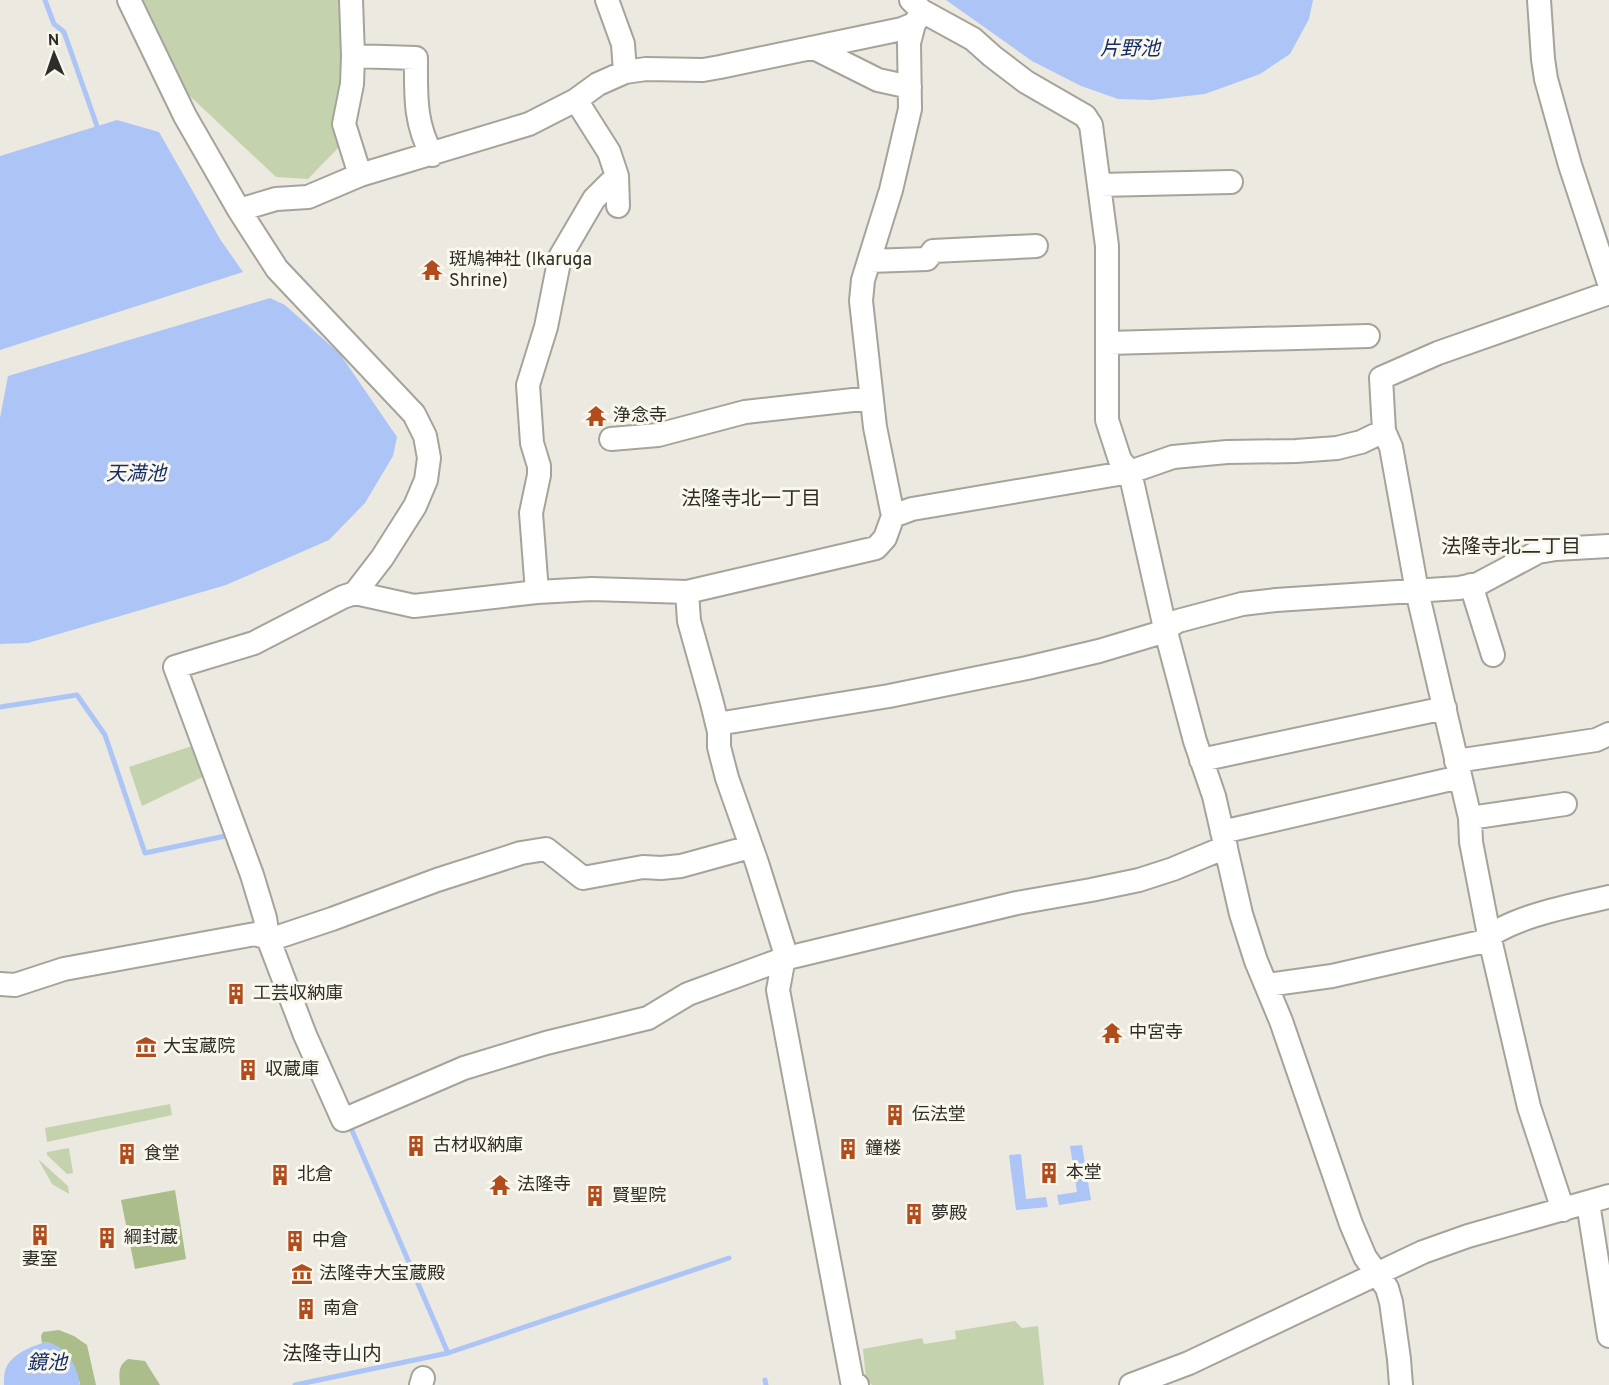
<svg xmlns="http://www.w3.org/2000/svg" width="1609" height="1385" font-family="Overpass,'Noto Sans JP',sans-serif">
  <rect width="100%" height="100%" fill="#ece9e0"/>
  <path fill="#c4d3ad" d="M140 0H342L348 75 340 146 308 179 276 177 177 84 149 16Z
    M195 745 207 775 142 806 129 767Z
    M170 1104 172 1115 47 1142 45 1128Z
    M69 1148 73 1173 67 1174 47 1155V1152Z
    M38 1159 68 1186 69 1194 52 1184Z
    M1015 1321 1022 1328 1038 1326 1044 1385H872L866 1379 863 1349 922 1338 924 1344 956 1339 955 1331Z"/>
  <path fill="#aabd8a" d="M175 1190 186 1259 135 1269 121 1200Z
    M59 1330 74 1336 87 1345 96 1385H80V1382L47 1342 42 1343 41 1336 43 1332Z
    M128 1359 145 1361 160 1385H120C119 1374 118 1365 128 1359Z"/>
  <path fill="#adc5f6" d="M946 0H1313L1309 19 1290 54 1260 74 1205 94 1152 100 1118 99 1081 86 1032 61Z
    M117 120 159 132 220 239 243 272 0 350V156Z
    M270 298 285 305 340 354 397 437 393 456 365 503 329 540 226 585 28 643 0 644V418L8 376Z
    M1082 1145 1091 1200 1059 1205 1057 1195 1077 1192 1070 1146Z
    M1021 1154 1026 1199 1046 1197 1048 1207 1016 1210 1009 1155Z
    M47 1342C67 1347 77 1365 80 1385H4C4 1379 4 1371 7 1366 14 1353 34 1345 47 1342Z"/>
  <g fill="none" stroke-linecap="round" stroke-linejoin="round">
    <path stroke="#adc5f6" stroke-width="5" d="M45 0 54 24 64 32 97 126
      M0 707 77 695 105 735 145 853 230 835
      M351 1128 448 1353 729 1258
      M765 1380 766 1385
      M295 1385 448 1353"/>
    <defs>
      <path id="minor" d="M129 0 185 116 239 210 277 269 414 414 425 436 429 458 426 480 415 506 382 558 355 593 343 597 254 643 175 667 252 875 265 918 268 938 305 1035 343 1120 464 1068 546 1043 648 1018 688 994 783 959 1017 903 1091 890 1139 880 1173 869 1226 847
        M351 0 353 56 416 58C416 94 414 122 432 155
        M607 0 623 44 625 72
        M911 0 922 11 973 39 992 56 1026 82 1085 116 1091 125 1107 246V420L1120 460 1130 472 1165 628 1195 741 1214 796 1241 914 1256 961 1281 1021 1351 1224 1365 1257 1387 1288 1391 1302 1399 1359 1401 1385
        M1539 0 1543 59 1546 79 1570 165 1609 283
        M814 48 878 80 910 87
        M353 56 352 84 344 124 360 175
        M576 100 609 152 617 176 618 206
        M1099 185 1231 182
        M239 210 276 199 308 197 360 175 529 124 576 100 598 84 625 72 646 69 703 70 720 67 902 29 914 24 920 15
        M869 261 927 259 933 251 1036 246
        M1108 343 1368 336
        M1384 431 1391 447 1417 591 1470 818 1471 842 1489 935 1529 1107 1563 1210
        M611 439 658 435 745 412 871 398
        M893 516 912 509 1130 472 1173 457 1227 452 1296 451 1337 448 1361 442 1384 431 1381 378 1438 353 1609 293
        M1471 585 1493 655
        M537 592 531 513 539 475V466L532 443 528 385 546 327 560 257 594 199 617 176
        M687 592 689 621 712 703 719 732V747L727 778 757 863 785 952 778 990 852 1381 857 1385
        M355 593 414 606 537 592 592 589 687 592 876 548 885 538 893 516 875 427 861 301 863 280 891 190 910 109 909 43 914 24
        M717 724 889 696 1027 668 1099 651 1156 634 1178 621 1242 604 1276 600 1459 588 1478 584 1538 552 1556 549 1609 546
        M1201 760 1445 708
        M1456 761 1596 740 1609 734
        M1470 818 1565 804
        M1222 832 1460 777
        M0 984 15 985 64 969 255 934 268 938 278 937 332 919 437 880 521 853 546 849 583 878 643 867 661 868 681 866 750 847
        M1267 985 1332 976 1481 942C1512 916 1570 906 1609 897
        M1588 1203 1609 1336
        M421 1385 423 1378
        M1131 1385 1189 1363 1423 1252 1468 1236 1609 1196"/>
    </defs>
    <use href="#minor" stroke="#a6a39a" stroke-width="26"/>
    <use href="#minor" stroke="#fff" stroke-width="22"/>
  </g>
  <defs>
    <symbol id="temple-bare" viewBox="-9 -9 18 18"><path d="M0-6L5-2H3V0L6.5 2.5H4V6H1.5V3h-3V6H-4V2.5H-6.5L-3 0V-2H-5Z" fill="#b14c1d" stroke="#faf7ed" stroke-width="2.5" paint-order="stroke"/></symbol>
    <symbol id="building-bare" viewBox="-9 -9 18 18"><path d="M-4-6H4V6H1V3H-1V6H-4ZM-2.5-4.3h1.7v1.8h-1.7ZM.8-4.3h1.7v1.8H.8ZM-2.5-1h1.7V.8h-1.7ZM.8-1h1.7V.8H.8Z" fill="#b14c1d" stroke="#faf7ed" stroke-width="2.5" paint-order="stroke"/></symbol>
    <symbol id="museum-bare" viewBox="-9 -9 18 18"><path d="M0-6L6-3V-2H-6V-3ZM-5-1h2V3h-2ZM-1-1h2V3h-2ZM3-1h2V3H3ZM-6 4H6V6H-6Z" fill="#b14c1d" stroke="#faf7ed" stroke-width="2.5" paint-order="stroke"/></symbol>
  </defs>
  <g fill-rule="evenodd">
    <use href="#temple-bare" x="417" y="255" width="30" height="30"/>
    <use href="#temple-bare" x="581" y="401" width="30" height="30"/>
    <use href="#building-bare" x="221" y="979" width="30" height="30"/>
    <use href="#temple-bare" x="1097" y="1018" width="30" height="30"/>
    <use href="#museum-bare" x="131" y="1032" width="30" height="30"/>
    <use href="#building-bare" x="233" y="1055" width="30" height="30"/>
    <use href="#building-bare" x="880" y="1100" width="30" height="30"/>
    <use href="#building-bare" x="401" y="1131" width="30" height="30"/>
    <use href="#building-bare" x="833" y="1134" width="30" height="30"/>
    <use href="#building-bare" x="112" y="1139" width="30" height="30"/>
    <use href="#building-bare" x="1034" y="1158" width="30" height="30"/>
    <use href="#building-bare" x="265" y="1160" width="30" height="30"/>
    <use href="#temple-bare" x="485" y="1170" width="30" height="30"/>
    <use href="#building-bare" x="580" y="1181" width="30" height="30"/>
    <use href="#building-bare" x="899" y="1199" width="30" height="30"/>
    <use href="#building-bare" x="25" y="1220" width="30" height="30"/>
    <use href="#building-bare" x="92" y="1223" width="30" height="30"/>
    <use href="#building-bare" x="280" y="1226" width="30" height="30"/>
    <use href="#museum-bare" x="287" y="1259" width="30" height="30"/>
    <use href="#building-bare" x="291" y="1294" width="30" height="30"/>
  </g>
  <g text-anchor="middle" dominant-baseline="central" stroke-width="6" stroke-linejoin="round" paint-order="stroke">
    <g font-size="18" fill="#2e2d2a" stroke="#faf7ed" text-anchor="start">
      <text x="449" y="260">斑鳩神社 (Ikaruga<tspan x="449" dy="21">Shrine)</tspan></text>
      <text x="613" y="416">浄念寺</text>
      <text x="253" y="994">工芸収納庫</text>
      <text x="1129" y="1033">中宮寺</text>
      <text x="163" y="1047">大宝蔵院</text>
      <text x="265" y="1070">収蔵庫</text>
      <text x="912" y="1115">伝法堂</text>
      <text x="433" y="1146">古材収納庫</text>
      <text x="865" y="1149">鐘楼</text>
      <text x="144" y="1154">食堂</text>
      <text x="1066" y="1173">本堂</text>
      <text x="297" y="1175">北倉</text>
      <text x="517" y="1185">法隆寺</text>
      <text x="612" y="1196">賢聖院</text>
      <text x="931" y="1214">夢殿</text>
      <text x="124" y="1238">綱封蔵</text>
      <text x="312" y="1241">中倉</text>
      <text x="40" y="1260" text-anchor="middle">妻室</text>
      <text x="319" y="1274">法隆寺大宝蔵殿</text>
      <text x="323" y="1309">南倉</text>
    </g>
    <g font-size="20" font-style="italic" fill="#162e67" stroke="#faf7ed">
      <text x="1130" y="50">片野池</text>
      <text x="136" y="475">天満池</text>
      <text x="47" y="1364">鏡池</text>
    </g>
    <g font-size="20" fill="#2e2d2a" stroke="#faf7ed">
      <text x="751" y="500">法隆寺北一丁目</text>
      <text x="1511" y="548">法隆寺北二丁目</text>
      <text x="332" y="1355">法隆寺山内</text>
    </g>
  </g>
  <g transform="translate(54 54) rotate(358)" stroke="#faf7ed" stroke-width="4.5" paint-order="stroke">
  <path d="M0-4.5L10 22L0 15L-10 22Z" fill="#2e2d2a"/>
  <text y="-9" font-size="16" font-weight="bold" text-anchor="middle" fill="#2e2d2a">N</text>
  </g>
</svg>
